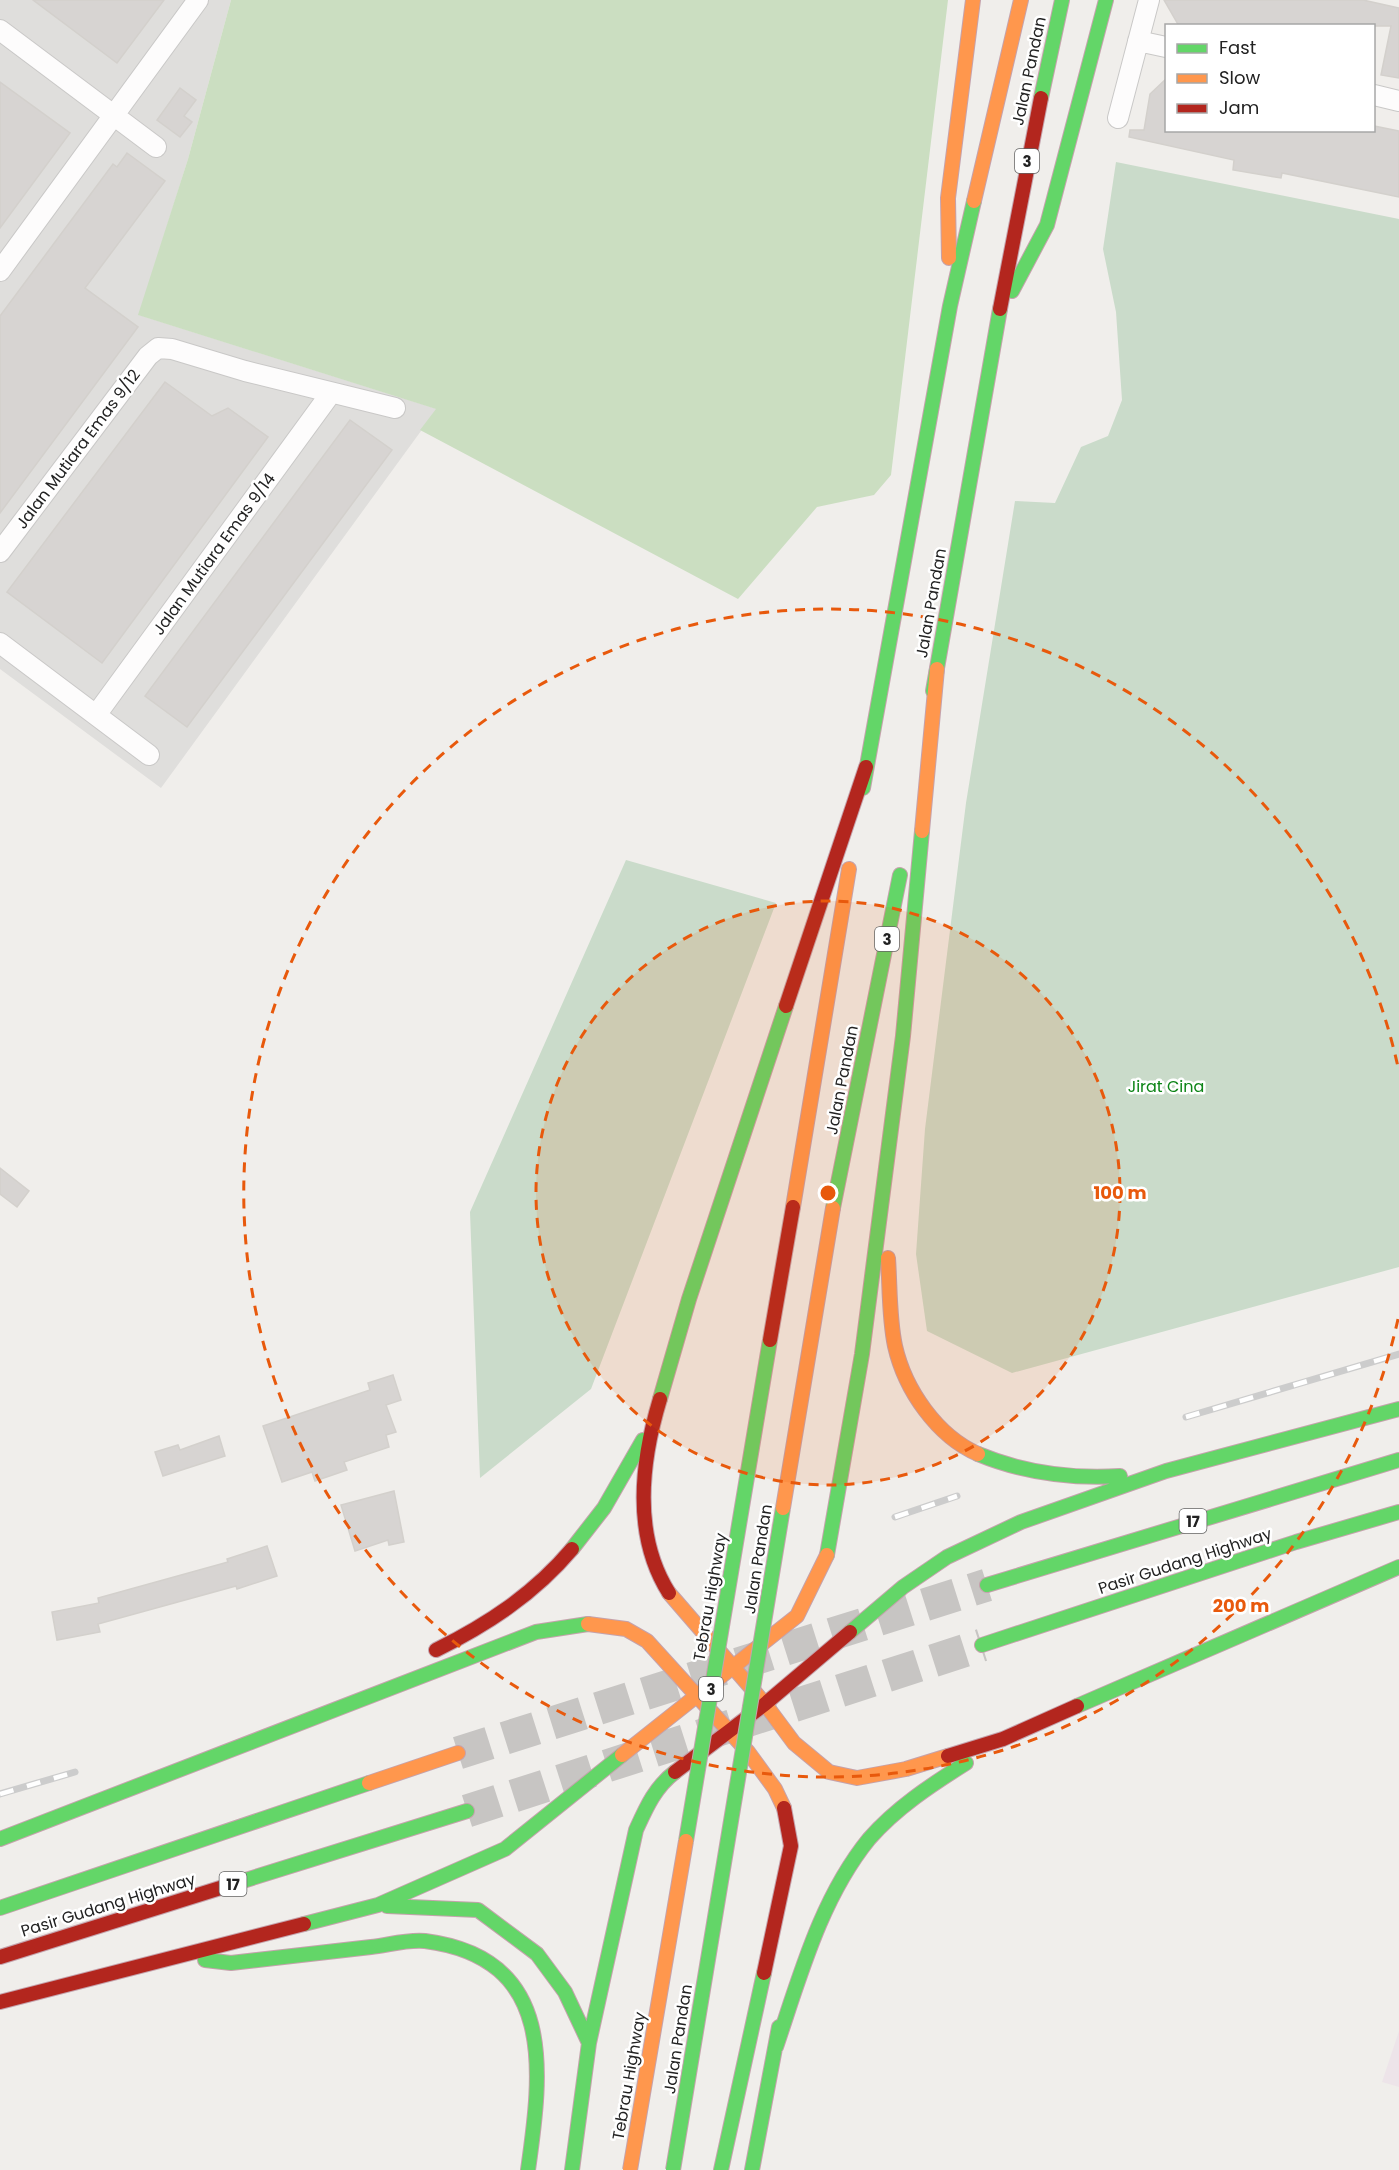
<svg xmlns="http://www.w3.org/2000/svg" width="1399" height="2170" font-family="Poppins,sans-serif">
  <rect width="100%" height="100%" fill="#f0eeeb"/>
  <path fill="#dfdedc" d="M0 0H231L188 159 139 315 437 409 161 788 0 669Z"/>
  <path fill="#ede4e9" d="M1399 2031V2087L1382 2082Z"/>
  <path fill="#cbdec1" d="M231 0H948L891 475 874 495 817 507 738 599 420 430 436 409 138 315 188 159Z"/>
  <path fill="#cadbca" d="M1116 162 1399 219V1267L1012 1373 927 1331 916 1254 925 1129 966 803 1015 501 1055 503 1081 447 1108 436 1122 400 1116 312 1103 249Z
    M626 860 776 903 591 1389 480 1478 470 1212Z"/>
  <path fill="#d7d4d2" stroke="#d3d0cc" stroke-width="1.5" d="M33 0H164L117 63Z
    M1164 0H1363L1399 8V78L1381 75 1391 26H1179Z
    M1167 78V130H1374V126L1399 131V197L1282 173 1281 178 1233 170 1234 160 1129 137 1130 130H1144L1150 94Z
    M0 82 70 133 0 228Z
    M180 88 196 100 184 116 192 122 180 137 157 120Z
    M127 153 165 181 85 288 138 327 0 513V316L113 164 117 167Z
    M165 382 212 416 228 408 268 437 102 663 7 592Z
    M350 420 392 450 187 727 145 696Z
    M0 1168 29 1191 17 1207 0 1194Z
    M393 1375 401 1400 386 1405 396 1432 386 1435 389 1447 344 1462 347 1470 315 1481 312 1472 282 1482 263 1426 370 1390 368 1383Z
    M219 1436 225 1456 163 1476 155 1452 178 1445 180 1450Z
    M394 1491 404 1542 389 1545 388 1540 355 1551 341 1505Z
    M267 1546 277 1576 237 1589 236 1586 98 1624 100 1632 57 1640 52 1612 99 1603 98 1598 228 1562 227 1559Z"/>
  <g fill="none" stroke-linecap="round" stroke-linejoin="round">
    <path stroke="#c7c5c3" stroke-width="33" stroke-dasharray="33 16" stroke-linecap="butt" d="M458 1753 987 1585
      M467 1811 982 1645"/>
    <defs>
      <path id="street" d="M0 30 156 147
        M1138 41 1166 47
        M1374 95 1399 101
        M1118 118 1149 0
        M0 271 198 0
        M0 552 148 356 158 348 172 349 245 371 395 408
        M0 643 149 755
        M96 715 331 393"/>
      <path id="fast" d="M1041 98 1062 0
        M1012 291 1047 225 1106 0
        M933 691 1000 309
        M863 788 950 306 974 201
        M833 1208 900 875
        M660 1399 689 1299 786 1006
        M978 1454C1024 1473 1071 1479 1120 1476
        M572 1549 604 1508 643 1440
        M827 1555 862 1354 903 1036 922 831
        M987 1585 1399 1460
        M850 1632 903 1587 947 1557 1021 1522 1166 1471 1399 1409
        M982 1645 1296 1542 1399 1512
        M1077 1706 1399 1567
        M0 1839 536 1632 588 1624
        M233 1884 467 1811
        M387 1906 478 1910 537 1954 565 1992 589 2043
        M0 1908 369 1783
        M304 1924 378 1905 505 1849 622 1755
        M205 1960 231 1963C278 1958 324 1952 371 1947 388 1945 409 1939 425 1941 557 1958 542 2071 528 2170
        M776 2047C800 1976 821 1898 869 1839 896 1808 931 1785 966 1763
        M572 2170 589 2043 636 1830C646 1808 655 1787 675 1772
        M721 2170 764 1973
        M752 2170 779 2027"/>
      <path id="slow" d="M974 201 1021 0
        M949 258 948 198 973 0
        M922 831 937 669
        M793 1207 849 869
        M888 1258C890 1287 889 1318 895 1346 905 1390 937 1436 978 1454
        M669 1593 765 1704 794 1743 829 1772 857 1778 906 1769 948 1756
        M588 1624 626 1629 647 1641 748 1752 775 1789 784 1808
        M622 1755 797 1616 827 1555
        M369 1783 458 1753"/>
      <path id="jam" d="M1000 309 1041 98
        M786 1006 866 767
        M660 1399C641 1462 633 1536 669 1593
        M436 1650C488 1624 534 1594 572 1549
        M948 1756 1003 1739 1077 1706
        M675 1772 765 1704 850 1632
        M0 1957 233 1884
        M764 1973 791 1846 784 1808
        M0 2002 304 1924"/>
    </defs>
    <use href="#street" stroke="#c9c8c7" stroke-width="22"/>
    <use href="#fast" stroke="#c5a2ac" stroke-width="16"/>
    <use href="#slow" stroke="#c5a2ac" stroke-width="16"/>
    <use href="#jam" stroke="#c5a2ac" stroke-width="16"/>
    <use href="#street" stroke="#fdfcfc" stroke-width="20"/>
    <use href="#fast" stroke="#63d668" stroke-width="14"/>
    <use href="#slow" stroke="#ff974d" stroke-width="14"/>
    <use href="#jam" stroke="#b3261e" stroke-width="14"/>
    <defs>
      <path id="rail" d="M1186 1417 1399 1354
        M895 1517 957 1496
        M0 1794 75 1772"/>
    </defs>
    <use href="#rail" stroke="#ccc" stroke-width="7"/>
    <use href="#rail" stroke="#fff" stroke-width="4.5" stroke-dasharray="14" stroke-linecap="butt"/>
    <defs>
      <path id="fast-bridge" d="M686 1841 770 1340
        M673 2170 783 1508"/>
      <path id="slow-bridge" d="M783 1508 833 1208
        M630 2170 686 1841"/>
      <path id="jam-bridge" d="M770 1340 793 1207"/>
    </defs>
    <use href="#fast-bridge" stroke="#c5a2ac" stroke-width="16" stroke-linecap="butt"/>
    <use href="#slow-bridge" stroke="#c5a2ac" stroke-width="16" stroke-linecap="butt"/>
    <use href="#jam-bridge" stroke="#c5a2ac" stroke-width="16" stroke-linecap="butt"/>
    <use href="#fast-bridge" stroke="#63d668" stroke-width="14"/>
    <use href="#slow-bridge" stroke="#ff974d" stroke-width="14"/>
    <use href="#jam-bridge" stroke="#b3261e" stroke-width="14"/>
  </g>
  <circle cx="828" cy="1193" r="292" fill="#e8590c" fill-opacity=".12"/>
  <g fill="none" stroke="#e8590c" stroke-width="3" stroke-dasharray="10 8">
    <circle cx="828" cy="1193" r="292"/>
    <path d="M1398 1319A584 584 0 1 1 1398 1067"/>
  </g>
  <g text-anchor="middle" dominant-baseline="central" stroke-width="5" stroke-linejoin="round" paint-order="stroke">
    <g fill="#fff" stroke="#646464" stroke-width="1.5">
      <rect x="1015" y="149" width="24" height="24" rx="4.5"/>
      <rect x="875" y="927" width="24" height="24" rx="4.5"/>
      <rect x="1179.5" y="1509" width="27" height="24" rx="4.5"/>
      <rect x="699" y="1677" width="24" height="24" rx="4.5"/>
      <rect x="219.5" y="1872" width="27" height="24" rx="4.5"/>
    </g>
    <g font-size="15" font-weight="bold" fill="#222">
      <text x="1027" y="161">3</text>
      <text x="887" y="939">3</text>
      <text x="1193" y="1521">17</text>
      <text x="711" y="1689">3</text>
      <text x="233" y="1884">17</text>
    </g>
    <g font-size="16" fill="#222" stroke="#fff">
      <text transform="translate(1029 71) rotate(-78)">Jalan Pandan</text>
      <text transform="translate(78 449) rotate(-53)">Jalan Mutiara Emas 9/12</text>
      <text transform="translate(214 554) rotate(-54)">Jalan Mutiara Emas 9/14</text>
      <text transform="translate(931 603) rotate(-80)">Jalan Pandan</text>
      <text transform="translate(842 1080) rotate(-79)">Jalan Pandan</text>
      <text transform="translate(758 1559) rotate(-81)">Jalan Pandan</text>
      <text transform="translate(1185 1561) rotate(-18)">Pasir Gudang Highway</text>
      <text transform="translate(710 1597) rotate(-80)">Tebrau Highway</text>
      <text transform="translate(108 1905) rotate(-17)">Pasir Gudang Highway</text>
      <text transform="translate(678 2039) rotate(-81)">Jalan Pandan</text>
      <text transform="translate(629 2076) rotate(-80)">Tebrau Highway</text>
    </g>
    <g font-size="16" fill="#0c8416" stroke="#fff">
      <text x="1166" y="1086">Jirat Cina</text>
    </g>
  </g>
  <circle cx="828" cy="1193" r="9" fill="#e8590c" stroke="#fff" stroke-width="3"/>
  <g font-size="18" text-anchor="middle" font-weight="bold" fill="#e8590c" stroke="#fff" stroke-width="5" stroke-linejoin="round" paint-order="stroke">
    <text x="1120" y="1199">100 m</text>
    <text x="1241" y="1612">200 m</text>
  </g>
  <rect x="1165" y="24" width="210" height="108" fill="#ffffff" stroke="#a7a7a7" stroke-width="1.5"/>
  <rect x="1177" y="44" width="30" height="9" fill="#63d668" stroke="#a7a7a7" stroke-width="1.5"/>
  <text x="1219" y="54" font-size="18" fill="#222222">Fast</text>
  <rect x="1177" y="74" width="30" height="9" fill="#ff974d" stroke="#a7a7a7" stroke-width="1.5"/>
  <text x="1219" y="84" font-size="18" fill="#222222">Slow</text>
  <rect x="1177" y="104" width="30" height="9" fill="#b3261e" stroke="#a7a7a7" stroke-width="1.5"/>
  <text x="1219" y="114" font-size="18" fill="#222222">Jam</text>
</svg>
